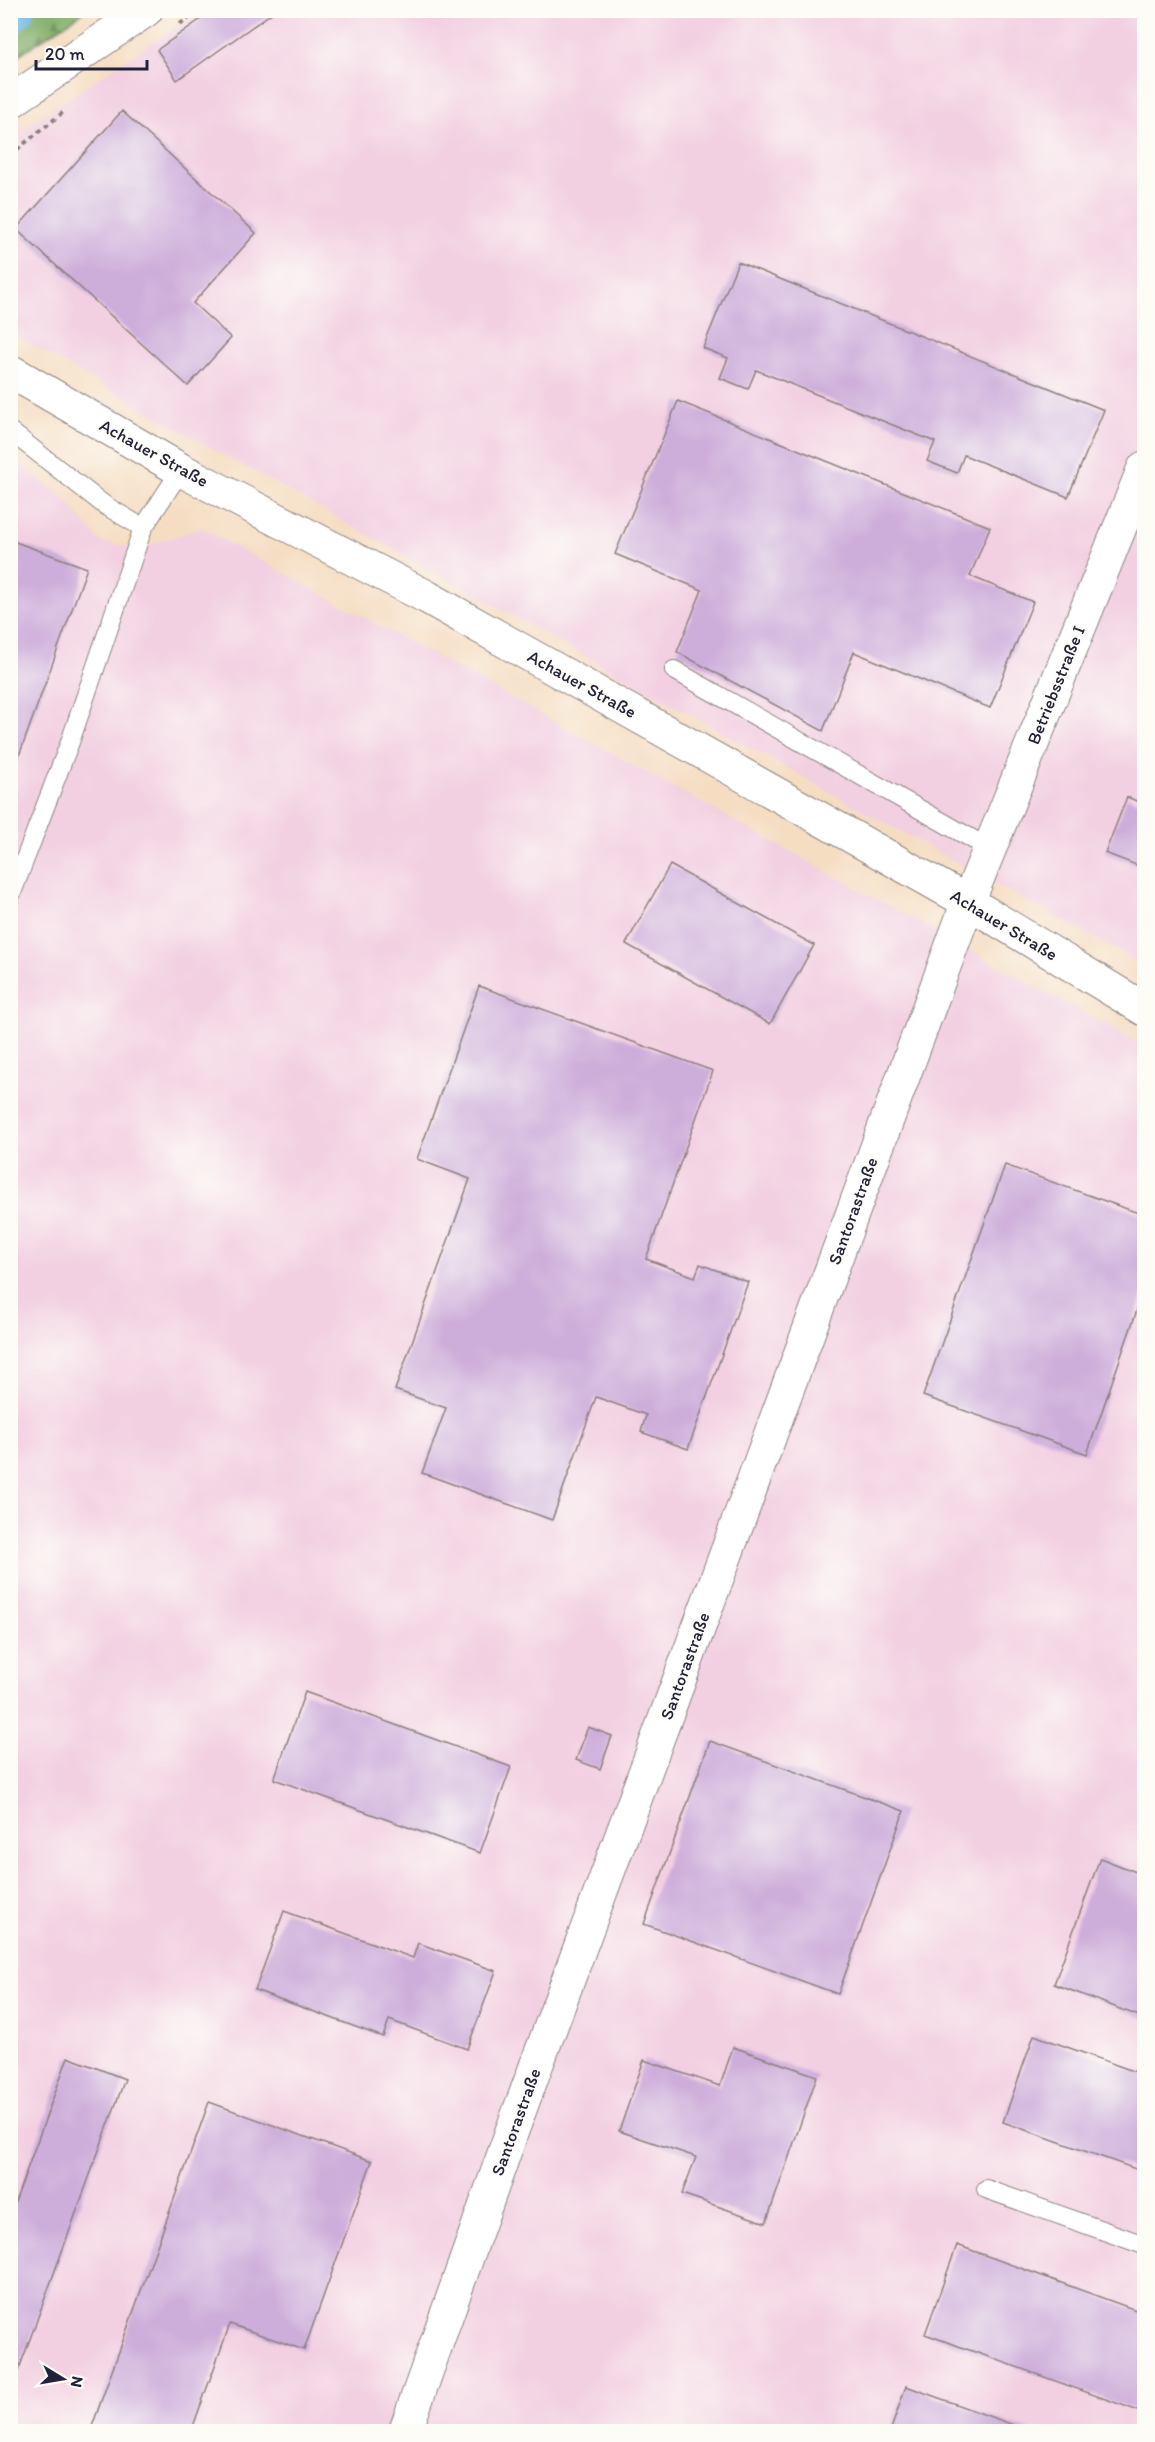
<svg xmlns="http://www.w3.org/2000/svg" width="1155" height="2442" font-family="Itim,sans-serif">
  <defs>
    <pattern id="forest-firs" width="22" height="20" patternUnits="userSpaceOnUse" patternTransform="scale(1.5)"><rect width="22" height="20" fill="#7daa62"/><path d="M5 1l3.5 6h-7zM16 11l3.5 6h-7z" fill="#668a52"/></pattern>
  </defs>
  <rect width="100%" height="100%" fill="#fdfcf7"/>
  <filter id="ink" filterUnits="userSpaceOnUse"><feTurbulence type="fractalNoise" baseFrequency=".0167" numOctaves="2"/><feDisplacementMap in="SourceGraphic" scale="12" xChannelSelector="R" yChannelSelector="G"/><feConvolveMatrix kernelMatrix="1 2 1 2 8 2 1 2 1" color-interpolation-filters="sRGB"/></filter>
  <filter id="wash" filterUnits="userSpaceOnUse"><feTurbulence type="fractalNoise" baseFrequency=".008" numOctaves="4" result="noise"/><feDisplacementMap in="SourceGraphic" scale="24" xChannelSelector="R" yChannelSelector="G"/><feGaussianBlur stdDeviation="1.35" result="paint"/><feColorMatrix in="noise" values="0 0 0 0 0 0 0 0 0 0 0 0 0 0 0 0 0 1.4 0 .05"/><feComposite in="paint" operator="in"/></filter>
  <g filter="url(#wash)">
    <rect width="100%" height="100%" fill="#f5ddc2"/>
    <path fill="#f2cfe1" d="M200 11H1144V965L981 876 199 441 11 333V136Z
      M10 457 61 495 102 543 139 548 202 528 1144 1046V2431H11Z"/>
    <path fill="url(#forest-firs)" stroke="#50664e" stroke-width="1.5" d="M11 10H85V11L11 60Z"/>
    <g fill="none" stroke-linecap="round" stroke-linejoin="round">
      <path stroke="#66b5e1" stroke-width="39" d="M10 14 15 10"/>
    </g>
    <g id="blocks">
      <path fill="#cdadda" d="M214 10H276L177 80 157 50Z
        M122 111 256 233 193 303 231 338 188 386 16 229Z
        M738 262 1104 410 1068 497 964 455 957 473 927 461 935 442 756 370 748 389 720 378 728 358 703 348Z
        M678 401 990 527 970 576 1033 602 990 708 854 652 823 731 677 652 702 590 615 554Z
        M10 540 87 568 11 778H10Z
        M1127 797 1144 804V868L1105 853Z
        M670 865 814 945 770 1024 626 944Z
        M479 986 713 1071 646 1259 695 1277 700 1264 748 1282 688 1449 641 1432 646 1415 596 1397 552 1520 422 1473 446 1408 395 1390 470 1179 417 1159Z
        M1005 1165 1144 1215V1290L1087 1454 923 1396Z
        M305 1692 511 1767 480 1853 274 1779Z
        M588 1727 612 1736 600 1769 576 1760Z
        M710 1741 904 1811 838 1994 644 1924Z
        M1100 1858 1144 1875V2018L1054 1984Z
        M284 1911 413 1958 418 1943 496 1971 467 2049 389 2020 383 2037 255 1990Z
        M1034 2035 1144 2075V2172L1003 2122Z
        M733 2047 817 2076 766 2223 682 2194 696 2157 619 2131 644 2060 720 2086Z
        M68 2057 125 2079 11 2391 10 2216Z
        M209 2102 372 2161 304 2350 230 2324 191 2432H90Z
        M957 2245 1144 2313V2413L925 2334Z
        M906 2386 1030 2431V2432H890Z"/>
    </g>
  </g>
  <g filter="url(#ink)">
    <use href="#blocks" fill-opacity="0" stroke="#8c807e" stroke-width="1.5"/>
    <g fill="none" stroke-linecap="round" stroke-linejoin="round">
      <defs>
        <path id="lane" d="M10 431 103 504 143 528 181 470
          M674 670 990 849
          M10 898 70 742 143 528
          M986 2189 1144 2245"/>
        <path id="street" d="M405 2432 512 2131 968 902 1144 468"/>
        <path id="secondary" d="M10 102 146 10"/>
        <path id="primary" d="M10 371 181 470 427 597 968 902 1144 1009"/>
      </defs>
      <use href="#lane" stroke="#8c807e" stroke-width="20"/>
      <use href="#street" stroke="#8c807e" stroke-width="35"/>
      <use href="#secondary" stroke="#8c807e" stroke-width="35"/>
      <use href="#primary" stroke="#8c807e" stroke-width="35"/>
      <path stroke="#8c807e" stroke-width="4" stroke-dasharray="4.5 4.5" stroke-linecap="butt" d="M180 24 199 10
        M10 155 66 110"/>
      <use href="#lane" stroke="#fff" stroke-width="18"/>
      <use href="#street" stroke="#fff" stroke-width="33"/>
      <use href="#secondary" stroke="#fff" stroke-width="33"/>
      <use href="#primary" stroke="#fff" stroke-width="33"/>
    </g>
  </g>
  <g text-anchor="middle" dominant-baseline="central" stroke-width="5" stroke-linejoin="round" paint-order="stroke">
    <g font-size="18" fill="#22223b" stroke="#fdfcf7">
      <text transform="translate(154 453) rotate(29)">Achauer Straße</text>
      <text transform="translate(582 684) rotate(29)">Achauer Straße</text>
      <text transform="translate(1056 685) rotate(-68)">Betriebsstraße I</text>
      <text transform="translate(1004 925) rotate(31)">Achauer Straße</text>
      <text transform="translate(853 1211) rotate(-70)">Santorastraße</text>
      <text transform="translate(685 1666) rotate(-70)">Santorastraße</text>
      <text transform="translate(516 2122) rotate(-70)">Santorastraße</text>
    </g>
  </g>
  <rect width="1155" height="2442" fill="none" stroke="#fdfcf7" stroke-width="36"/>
  <g transform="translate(63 2379) rotate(101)" stroke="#fdfcf7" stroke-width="4.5" paint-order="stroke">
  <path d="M0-4.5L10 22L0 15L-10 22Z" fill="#22223b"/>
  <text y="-9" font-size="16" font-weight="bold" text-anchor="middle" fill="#22223b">N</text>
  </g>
  <path d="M36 60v9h111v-9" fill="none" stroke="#22223b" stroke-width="3"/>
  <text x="45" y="60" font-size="18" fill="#22223b" stroke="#fdfcf7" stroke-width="4.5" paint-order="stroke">20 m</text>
</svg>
